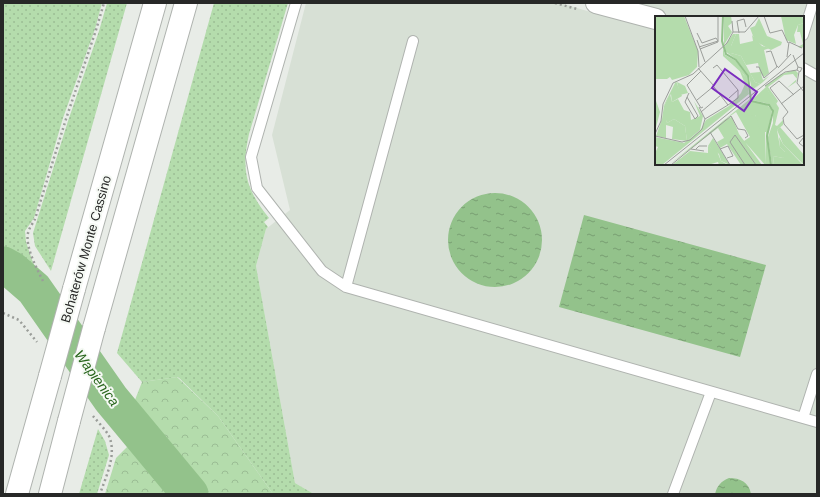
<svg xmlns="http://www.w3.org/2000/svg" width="820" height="497" font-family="Helvetica,sans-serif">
  <defs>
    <pattern id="grass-dots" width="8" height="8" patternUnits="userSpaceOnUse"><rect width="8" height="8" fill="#b4dcac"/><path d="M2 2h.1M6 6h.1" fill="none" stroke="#9bbd94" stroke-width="1.8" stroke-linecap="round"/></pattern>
    <pattern id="forest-crowns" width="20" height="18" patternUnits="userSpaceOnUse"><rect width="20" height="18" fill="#b4dcac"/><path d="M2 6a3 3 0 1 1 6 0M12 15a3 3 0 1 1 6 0" fill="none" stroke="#9bbd94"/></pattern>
    <pattern id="water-ripples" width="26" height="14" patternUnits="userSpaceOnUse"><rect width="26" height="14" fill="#93c28b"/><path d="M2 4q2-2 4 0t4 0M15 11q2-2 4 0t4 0" fill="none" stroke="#789e72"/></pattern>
  </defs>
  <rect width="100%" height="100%" fill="#e8ece7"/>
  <path fill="#d7e0d5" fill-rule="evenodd" d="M306 3H560L594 13 597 3H817V494H314L295 483 256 266 266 229 290 210 272 135ZM656 17H803V164H656Z"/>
  <path fill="url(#grass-dots)" d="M3 3H102L95 29 63 118 34 218 25 231 26 242 39 280 3 252Z
    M107 3H127L51 271 35 246 33 233 68 121 99 31Z
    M214 3H288L249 134C241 171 246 189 269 218L264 222 268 227 266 229 256 266 295 483 314 494H273L218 416 178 377 142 382 117 353Z
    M98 429 105 441 109 455 97 494H79Z"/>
  <path fill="url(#forest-crowns)" d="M177 377 218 416 273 494H207L133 405 142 382Z
    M127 447 139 454 174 494H105L116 458Z"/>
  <path fill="url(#water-ripples)" d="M448 240a47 47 0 1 1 94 0a47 47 0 1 1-94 0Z
    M584 215 766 265 740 357 559 307Z
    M729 478C740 478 749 482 751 494H715C717 486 721 481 729 478Z"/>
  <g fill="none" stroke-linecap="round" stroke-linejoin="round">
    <path stroke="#93c28b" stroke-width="37" d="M3 265 12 270 34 289 111 399 190 494"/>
    <defs>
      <path id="service" d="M296 3 251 157 257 188 322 271 346 287 817 422
        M803 35 813 3
        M803 68 817 76
        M346 287 413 41
        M803 418 817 374
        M673 494 711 392"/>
      <path id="minor" d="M596 3 656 19"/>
      <path id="motorway" d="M74 289 155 3
        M94 328 186 3
        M17 494 50 376
        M50 494 69 421"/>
    </defs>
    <use href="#service" stroke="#afb3af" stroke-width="12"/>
    <use href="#minor" stroke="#afb3af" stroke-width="22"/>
    <use href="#motorway" stroke="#afb3af" stroke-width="24"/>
    <path stroke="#9a9d99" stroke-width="2.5" stroke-dasharray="2 3" stroke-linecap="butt" d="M555 3 577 9
      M43 281C37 269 25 247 28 233 29 228 33 223 35 219L66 119 96 30 104 3
      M3 313 19 320 37 342
      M93 416C98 422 105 429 109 436 117 455 106 476 100 494"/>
    <use href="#service" stroke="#fff" stroke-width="10"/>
    <use href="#minor" stroke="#fff" stroke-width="20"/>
    <use href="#motorway" stroke="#fff" stroke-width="22"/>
    <defs>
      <path id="motorway-bridge" d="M50 376 74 289
        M69 421 94 328"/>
    </defs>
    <use href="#motorway-bridge" stroke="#afb3af" stroke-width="24" stroke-linecap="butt"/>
    <use href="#motorway-bridge" stroke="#fff" stroke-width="22"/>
  </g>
  <g text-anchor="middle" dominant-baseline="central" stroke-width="4" stroke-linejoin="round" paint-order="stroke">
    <g font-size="13" fill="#272827" stroke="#f5f9f4">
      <text transform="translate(86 249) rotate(-74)">Bohaterów Monte Cassino</text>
    </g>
    <g font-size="14" font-style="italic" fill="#28651c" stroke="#f5f9f4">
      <text transform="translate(97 378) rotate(54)">Wapienica</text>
    </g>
  </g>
  <g transform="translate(655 16)">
    <rect width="149" height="149" fill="#e8ece7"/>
    <path d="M149 7V31L146 32 143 31 148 28 145 16H142L143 9ZM81 18H84L85 28 98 25 97 19 107 30 115 32 109 34 114 57 109 61 106 58 108 64 114 60 108 66 97 75 105 68 100 66 95 57 105 56 103 47 91 49 86 40 76 37V30ZM84 53 91 62 94 78 7 149H0V137L3 131 0 130V121L29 127 45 115 51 104 74 90 86 77 90 68ZM140 54 143 57 141 66 132 72 142 63 138 58 129 59 113 71 123 85 121 88 110 70 126 58ZM21 65 27 80 17 86 16 78 7 93ZM95 83V85L90 94 100 99 110 115V149L89 125 95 121 81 96 71 103 77 101 84 118 107 149H86L72 128 65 132 62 126 69 122 63 112 14 149ZM7 103H11L12 107 19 103 30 110 32 125 17 123 18 111 11 109V122L1 120ZM124 121 128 128 148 149H119L118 140 128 142 130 136 125 131ZM58 122 75 149 66 145 64 138 53 130ZM35 135 53 137V149H17Z" fill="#b4dcac"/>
    <path d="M0 0H29L43 35 42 51 34 59 17 64 15 61 12 63H0ZM69 0H76L77 7 73 10 77 16 69 29ZM126 0H147L149 7 143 9 139 19 141 28 131 24ZM104 2 112 20 127 26 126 29 116 34 100 25 95 12 100 10ZM78 18H81L76 30V37L86 40 100 66 105 68 97 74 94 60 82 44 70 35 69 31ZM68 32 70 39 81 45 92 60 94 76 89 59 68 40ZM22 66 30 70 33 77 25 79ZM111 71 124 92 120 109 122 110 128 104V109L122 114 125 131 132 138 128 142 118 140 119 149H117L113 121 118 107V93L114 88 97 84ZM15 78 17 86 23 83 29 94 35 96 36 104 45 100 39 85 48 100 45 114 32 125 30 110 19 103 12 107 11 104 7 103 9 90ZM0 82 5 96 0 115ZM95 85 112 89 117 94 112 121 116 149H110L111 116H106L100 99 94 100 90 94ZM53 130 62 135 66 145 73 149H64L63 146 53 149Z" fill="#b4dcac"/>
    <path d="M125 111 149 139V149L128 128 122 114Z" fill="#b4dcac"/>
    <path fill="none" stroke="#93c28b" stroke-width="2" d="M68 0 67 25 71 38 81 44 93 60 96 85 114 89 118 95 112 120 116 149"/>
    <path fill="none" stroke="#9b9e9a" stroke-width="1" d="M30 0 43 35 44 51M109 0 115 17 127 14 133 27M78 16H90L104 0M42 17 47 27 61 22 63 25 44 31M84 17 82 5 89 3 91 11M42 24 50 46M45 33 63 26V0M111 36 116 35 122 51M138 39 143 51 142 54 145 56 147 52 143 51M132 41 134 26 147 32M101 51H104L109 62 123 50M58 52 62 49 83 74V82L73 89M123 52 136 38M46 55 32 69 46 92 48 91M144 56 142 67 149 76M110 70 130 56 142 54M139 79 124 65 115 72 133 96 128 102 129 108 142 123 149 119M32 81 43 100 40 103 30 86 33 79 34 77M74 82 83 74M42 84 59 70 43 52M126 88 149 70M44 91 50 103M46 96 66 79M55 116 75 149M0 118 6 105 8 88 18 67 38 58 72 27 78 16 77 5M0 120 27 126 35 124 47 113 50 103 73 89 59 71M149 121 144 127 149 131M36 133 49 135M41 133 44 130H52M65 133 73 130 78 140 72 142M9 149 149 37M16 149 76 100 83 113 90 114 93 120 90 122M90 149 75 126 80 119 101 149"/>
    <path fill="#7b2cbf" fill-opacity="0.15" stroke="#7b2cbf" stroke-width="2" d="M70 53 102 76 89 95 57 72Z"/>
    <rect width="149" height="149" fill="none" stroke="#272827" stroke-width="2"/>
  </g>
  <rect width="820" height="497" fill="none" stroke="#272827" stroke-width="8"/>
</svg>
